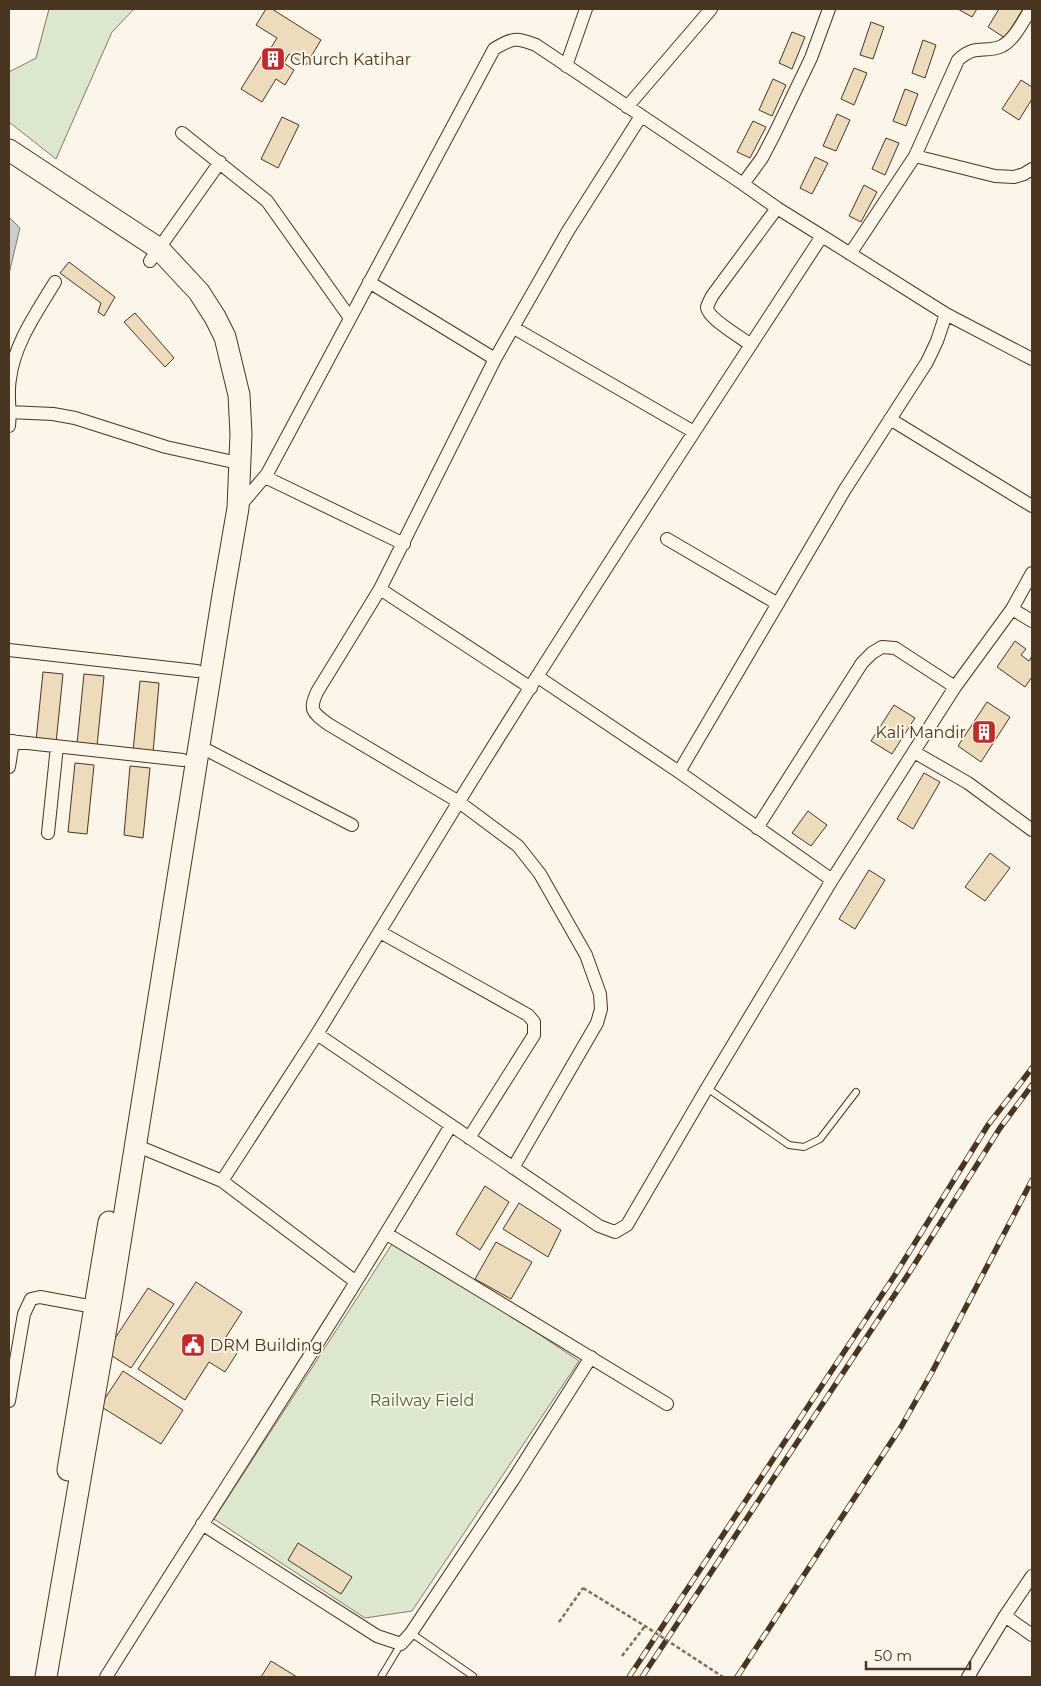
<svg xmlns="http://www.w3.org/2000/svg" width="1041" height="1686" font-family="Montserrat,sans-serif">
  <rect width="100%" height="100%" fill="#fbf6e9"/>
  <path fill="#dce7d0" stroke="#887966" d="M49 9H134L112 32 56 159 9 122V72L36 58Z
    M396 1238 579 1361 412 1611 365 1618 214 1519Z"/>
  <path fill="#c9cecd" stroke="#887966" d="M9 217 20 228 9 274Z"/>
  <path fill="#ecdcbc" stroke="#4a3520" d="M266 9H272L321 40 306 65 289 54 284 63 294 70 285 85 276 79 262 102 241 89 264 52 267 54 277 38 256 25Z
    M958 9H977L972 17Z
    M999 9H1023L1005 38 988 27Z
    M871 22 884 27 873 59 860 55Z
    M792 32 805 37 792 69 779 63Z
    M923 40 936 45 925 78 912 73Z
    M854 68 867 73 854 105 841 99Z
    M773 79 786 85 772 116 759 110Z
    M1021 80 1032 87V99L1019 120 1002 109Z
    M905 89 918 94 906 126 893 121Z
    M837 114 850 120 836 151 823 146Z
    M282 117 299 125 278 168 261 159Z
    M753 121 766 127 750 158 737 152Z
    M886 138 899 143 885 175 872 169Z
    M815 157 828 163 812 194 800 188Z
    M864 185 877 192 861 222 849 216Z
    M69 262 115 297 104 316 98 312 101 303 60 273Z
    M135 313 174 358 165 367 124 322Z
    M1015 641 1026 649 1021 655 1029 661 1032 656V677L1025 687 997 667Z
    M43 672 63 674 56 743 36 741Z
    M84 674 104 676 97 746 77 744Z
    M140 681 159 683 153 753 133 751Z
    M987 702 1010 717 981 762 958 746Z
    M894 705 915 718 892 754 871 741Z
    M75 763 94 765 87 834 68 832Z
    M130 766 150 768 143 838 124 835Z
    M924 773 940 782 913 829 897 819Z
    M808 811 827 825 811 846 792 833Z
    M990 853 1010 868 985 901 965 887Z
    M869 870 885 880 855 929 839 919Z
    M485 1186 509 1202 480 1250 456 1234Z
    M519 1203 561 1230 548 1257 503 1229Z
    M496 1242 532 1262 511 1299 475 1279Z
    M196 1282 242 1312 224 1340 239 1350 225 1372 209 1362 185 1400 138 1369Z
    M148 1288 174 1304 131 1368 106 1352Z
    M123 1371 183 1410 161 1444 100 1406Z
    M298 1543 352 1577 341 1594 288 1560Z
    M271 1661 297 1677H261Z"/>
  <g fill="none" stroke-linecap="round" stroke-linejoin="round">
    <defs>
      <path id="service" d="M707 1088 789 1145 804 1147 820 1139 856 1092
        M411 1633 473 1676
        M381 1677 401 1644"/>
      <path id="minor" d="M566 66 586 9
        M627 107 711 9
        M182 133 267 201 350 318
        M915 156 995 176 1014 177 1024 174 1032 169
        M743 184 762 158 774 135 811 58 829 9
        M822 236 946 314 1032 359
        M850 254 915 156 958 60C976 43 985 54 1002 46 1015 39 1023 21 1031 9
        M150 261 220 162
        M369 282 495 359 568 231 641 116
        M514 328 694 432
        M751 345C742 338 707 318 707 307 708 304 710 300 712 296L777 208
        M495 359 380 589 317 692C309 710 312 712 328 724L459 802 518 846 540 874 586 955 600 994 601 1009 597 1023 513 1168
        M9 412 53 414 75 418 166 447 229 461
        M890 419 1032 506
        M9 426C11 410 7 395 10 379 14 344 37 312 55 282
        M265 477 404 544
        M238 508 267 474 494 49C512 38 516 37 536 45L743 184 777 208 822 236C699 424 576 612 458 803 411 880 364 957 317 1034
        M667 539 778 604
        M380 589 531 688
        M1012 609 1032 621
        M9 650 197 671
        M538 677 679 772 832 880
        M9 741 183 760
        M199 746 352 825
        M914 752 968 783 1032 830
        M9 767 13 741
        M679 772 844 491 927 362 937 341 946 314
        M757 828 862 663 872 653 882 647 895 648 955 687
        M48 833 57 746
        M380 932 528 1015 534 1022V1035L469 1138
        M135 1145 222 1181 317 1034 599 1226 615 1232 627 1225 707 1088 832 880 955 687 1012 609 1032 573
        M222 1181 356 1282
        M387 1234 667 1404
        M9 1401 24 1314 31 1299 40 1297 94 1307
        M202 1524 377 1636 401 1644 411 1633 513 1480 591 1357
        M1005 1616 1032 1635
        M106 1677C221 1493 341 1312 451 1125
        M968 1677 1005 1616 1032 1576"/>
      <path id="trunk" d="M9 150 158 248 199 292 215 317 225 337 239 395 241 434 238 508 223 595 112 1293 46 1677
        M68 1470 109 1222"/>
    </defs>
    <use href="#service" stroke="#4a3520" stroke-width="8"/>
    <use href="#minor" stroke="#4a3520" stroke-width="14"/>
    <use href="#trunk" stroke="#4a3520" stroke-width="23"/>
    <path stroke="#7f6f5c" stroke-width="2.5" stroke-dasharray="4 2.5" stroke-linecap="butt" d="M559 1622 583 1588
      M622 1656 645 1626"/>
    <use href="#service" stroke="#fbf6e9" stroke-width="6"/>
    <use href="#minor" stroke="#fbf6e9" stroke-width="12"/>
    <use href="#trunk" stroke="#fbf6e9" stroke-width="21"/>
    <defs>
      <path id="rail" d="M629 1677 895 1275 988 1125 1032 1068
        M642 1677 909 1273 1000 1128 1032 1085
        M737 1677 901 1427 931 1374 1032 1180"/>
    </defs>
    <use href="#rail" stroke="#4a3520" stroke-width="5.5"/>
    <use href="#rail" stroke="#fbf6e9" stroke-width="4" stroke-dasharray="11" stroke-linecap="butt"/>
    <path stroke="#7f6f5c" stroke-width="2.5" stroke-dasharray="4 2.5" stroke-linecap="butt" d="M583 1588 645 1626 723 1677"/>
  </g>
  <defs>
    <symbol id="building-square" viewBox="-11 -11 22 22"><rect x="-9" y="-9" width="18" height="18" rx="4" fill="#c62828" stroke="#fbf6e9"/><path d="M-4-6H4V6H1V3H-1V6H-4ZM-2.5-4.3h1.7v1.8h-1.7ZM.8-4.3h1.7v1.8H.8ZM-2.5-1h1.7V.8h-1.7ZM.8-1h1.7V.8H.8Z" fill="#fff"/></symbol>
    <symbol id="civic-square" viewBox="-11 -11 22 22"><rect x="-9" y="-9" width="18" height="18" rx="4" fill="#c62828" stroke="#fbf6e9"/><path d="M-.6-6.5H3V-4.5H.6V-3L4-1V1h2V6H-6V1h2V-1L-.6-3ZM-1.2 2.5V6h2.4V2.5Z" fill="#fff"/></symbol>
  </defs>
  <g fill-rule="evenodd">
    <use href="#building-square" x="259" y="45" width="28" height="28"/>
    <use href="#building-square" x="970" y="718" width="28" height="28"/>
    <use href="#civic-square" x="179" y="1331" width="28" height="28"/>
  </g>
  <g text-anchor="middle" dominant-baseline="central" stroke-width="4" stroke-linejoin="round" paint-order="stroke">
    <g font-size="16" fill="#4a3520" stroke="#fbf6e9" text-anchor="start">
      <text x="290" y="59">Church Katihar</text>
      <text x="966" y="732" text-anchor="end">Kali Mandir</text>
      <text x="210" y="1345">DRM Building</text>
    </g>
    <g font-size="16" fill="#436837" stroke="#fbf6e9">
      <text x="422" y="1400">Railway Field</text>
    </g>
  </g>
  <rect width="1041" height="1686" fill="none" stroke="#4a3520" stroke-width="20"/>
  <path d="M866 1661v8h104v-8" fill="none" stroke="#4a3520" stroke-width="2.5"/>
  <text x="874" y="1661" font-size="15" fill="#4a3520" stroke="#fbf6e9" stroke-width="4" paint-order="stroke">50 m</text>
</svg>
